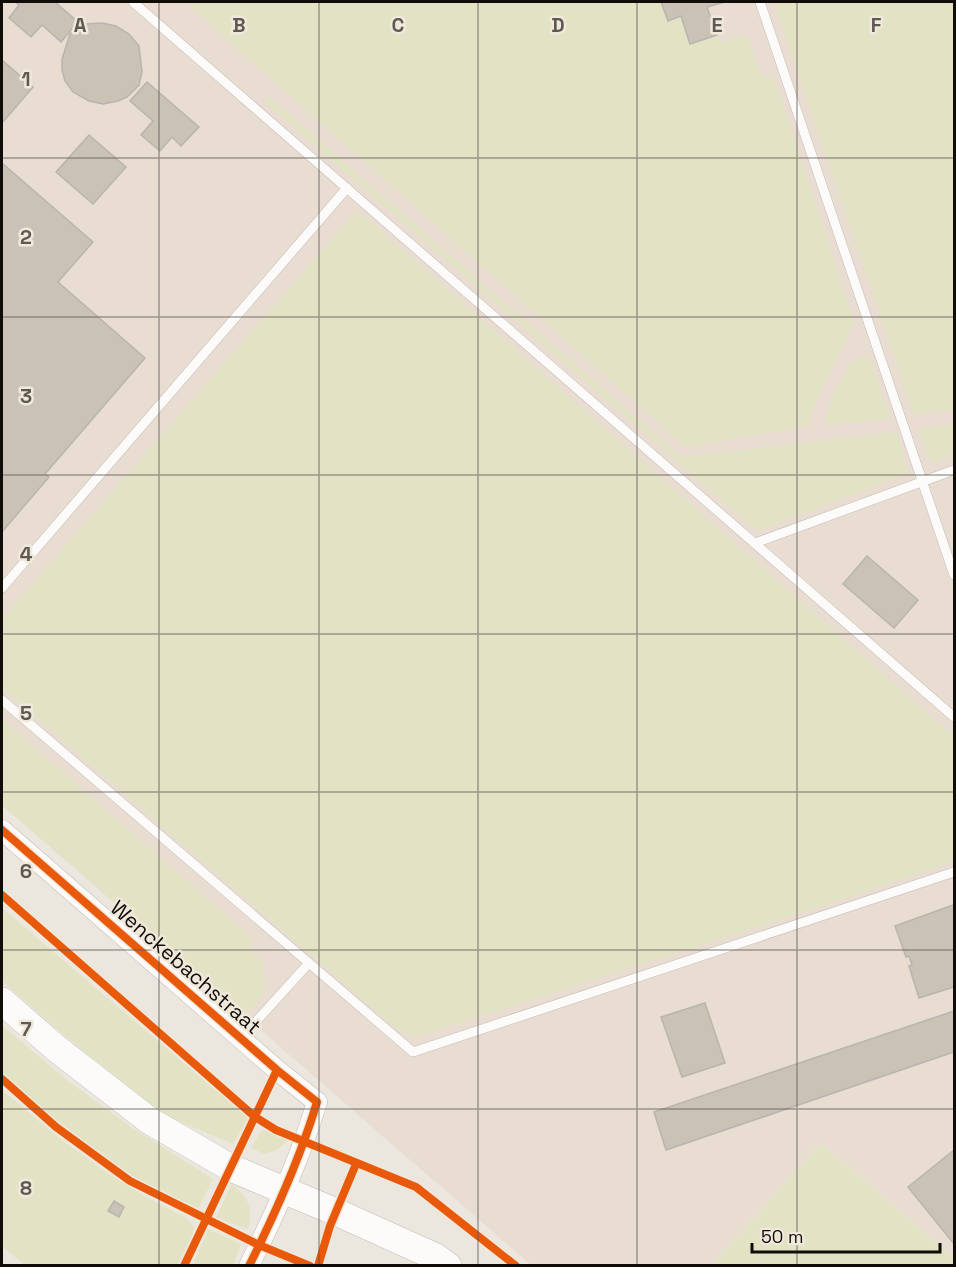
<svg xmlns="http://www.w3.org/2000/svg" width="956" height="1267" font-family="'Space Grotesk',sans-serif">
  <rect width="100%" height="100%" fill="#ebe7df"/>
  <path fill="#e9dcd0" d="M2 2H954V1258L821 1143 712 1265H531L2 805Z"/>
  <path fill="#e2e3c5" d="M185 2H661L668 21 681 16 690 44 717 35 721 43 744 36 749 41 762 77H774L854 322 811 412 809 425 686 447Z
    M774 2H954V410L914 414Z
    M268 96 681 457 897 432 908 473 757 531 264 101Z
    M353 215 365 217 954 737V861L828 904 416 1037 399 1031 2 688V619Z
    M863 356 870 359 890 418 828 426 825 422 835 391 851 363Z
    M954 424V454L931 463 919 429Z
    M2 719 252 938 249 948 263 962 265 986 256 1005 242 1014 2 805Z
    M2 908 248 1118 233 1144 166 1116 66 1037 2 981Z
    M2 1025 68 1081 131 1127 213 1179 198 1209 137 1179 64 1128 2 1073Z
    M2 1090 59 1138 112 1176 146 1197 186 1218 194 1227 192 1236 177 1265H24L2 1246Z
    M262 1129 288 1140 277 1150 264 1154 251 1148Z
    M821 1143 954 1258V1265L786 1266 784 1264 782 1266 712 1265Z
    M232 1184C249 1199 253 1206 248 1230L216 1217Z
    M208 1229 241 1244 233 1265H193Z"/>
  <path fill="#c9c2b5" stroke="#b8b5af" stroke-width="1.5" d="M15 2H55L78 22 61 42 42 25 31 37 9 18 19 5Z
    M661 2H725L707 7 717 35 690 44 681 16 668 21Z
    M102 23 116 26 129 34 139 46 142 72 139 85 127 97 118 101 103 104 89 101 73 92 65 81 62 70V59L70 34 84 24Z
    M2 60 33 87 2 123Z
    M147 82 199 127 181 146 172 137 160 151 141 135 153 121 130 101Z
    M89 135 126 167 93 204 56 172Z
    M2 163 93 242 58 282 145 358 45 474 49 477 2 532Z
    M867 556 918 600 894 628 843 584Z
    M953 905H954V987L919 998 909 966 912 965 909 956 906 957 895 926Z
    M705 1003 725 1063 682 1077 661 1017Z
    M954 1011V1052L666 1150 654 1112Z
    M954 1150V1244L908 1187Z
    M114 1201 124 1207 119 1217 108 1211Z"/>
  <g fill="none" stroke-linecap="round" stroke-linejoin="round">
    <defs>
      <path id="lane" d="M133 2 954 717
        M760 2 954 575
        M755 543 954 470
        M2 588 347 188
        M2 700 413 1052 954 872
        M241 1038 309 963"/>
      <path id="street" d="M2 830 277 1070 317 1102C300 1159 276 1212 249 1266"/>
      <path id="secondary" d="M2 1001 57 1049 150 1121 231 1168 336 1212 436 1257 448 1266"/>
    </defs>
    <use href="#lane" stroke="#c1bdb7" stroke-width="10"/>
    <use href="#street" stroke="#c1bdb7" stroke-width="21"/>
    <use href="#secondary" stroke="#c1bdb7" stroke-width="28"/>
    <use href="#lane" stroke="#fcfbfa" stroke-width="9"/>
    <use href="#street" stroke="#fcfbfa" stroke-width="20"/>
    <use href="#secondary" stroke="#fcfbfa" stroke-width="27"/>
    <defs>
      <path id="cycleway" d="M2 830 277 1070 317 1102C300 1159 276 1212 249 1266
        M2 895 255 1117 276 1130 416 1187 516 1266
        M2 1079 56 1127 130 1181 259 1245 310 1266
        M184 1266 277 1070
        M318 1266 330 1226 356 1164"/>
    </defs>
    <use href="#cycleway" stroke="#f0e8da" stroke-width="11"/>
    <use href="#cycleway" stroke="#e8590c" stroke-width="8"/>
  </g>
  <path fill="none" stroke="#5d5953" stroke-width="1.5" stroke-opacity="0.55" d="M159 2V1266M319 2V1266M478 2V1266M637 2V1266M797 2V1266M2 158H954M2 317H954M2 475H954M2 634H954M2 792H954M2 950H954M2 1109H954"/>
  <g text-anchor="middle" dominant-baseline="central" stroke-width="5" stroke-linejoin="round" paint-order="stroke">
    <g font-size="21" fill="#100d08" stroke="#f0e8da">
      <text transform="translate(186 967) rotate(41)">Wenckebachstraat</text>
    </g>
  </g>
  <g font-size="20" text-anchor="middle" font-weight="bold" fill="#5d5953" stroke="#f0e8da" stroke-width="5" stroke-linejoin="round" paint-order="stroke">
    <text x="80" y="32">A</text>
    <text x="239" y="32">B</text>
    <text x="398" y="32">C</text>
    <text x="558" y="32">D</text>
    <text x="717" y="32">E</text>
    <text x="876" y="32">F</text>
    <text x="26" y="86">1</text>
    <text x="26" y="244">2</text>
    <text x="26" y="403">3</text>
    <text x="26" y="561">4</text>
    <text x="26" y="720">5</text>
    <text x="26" y="878">6</text>
    <text x="26" y="1036">7</text>
    <text x="26" y="1195">8</text>
  </g>
  <rect width="956" height="1267" fill="none" stroke="#100d08" stroke-width="6"/>
  <path d="M752 1243v9h188v-9" fill="none" stroke="#100d08" stroke-width="3"/>
  <text x="761" y="1243" font-size="18" fill="#100d08" stroke="#f0e8da" stroke-width="4.5" paint-order="stroke">50 m</text>
</svg>
